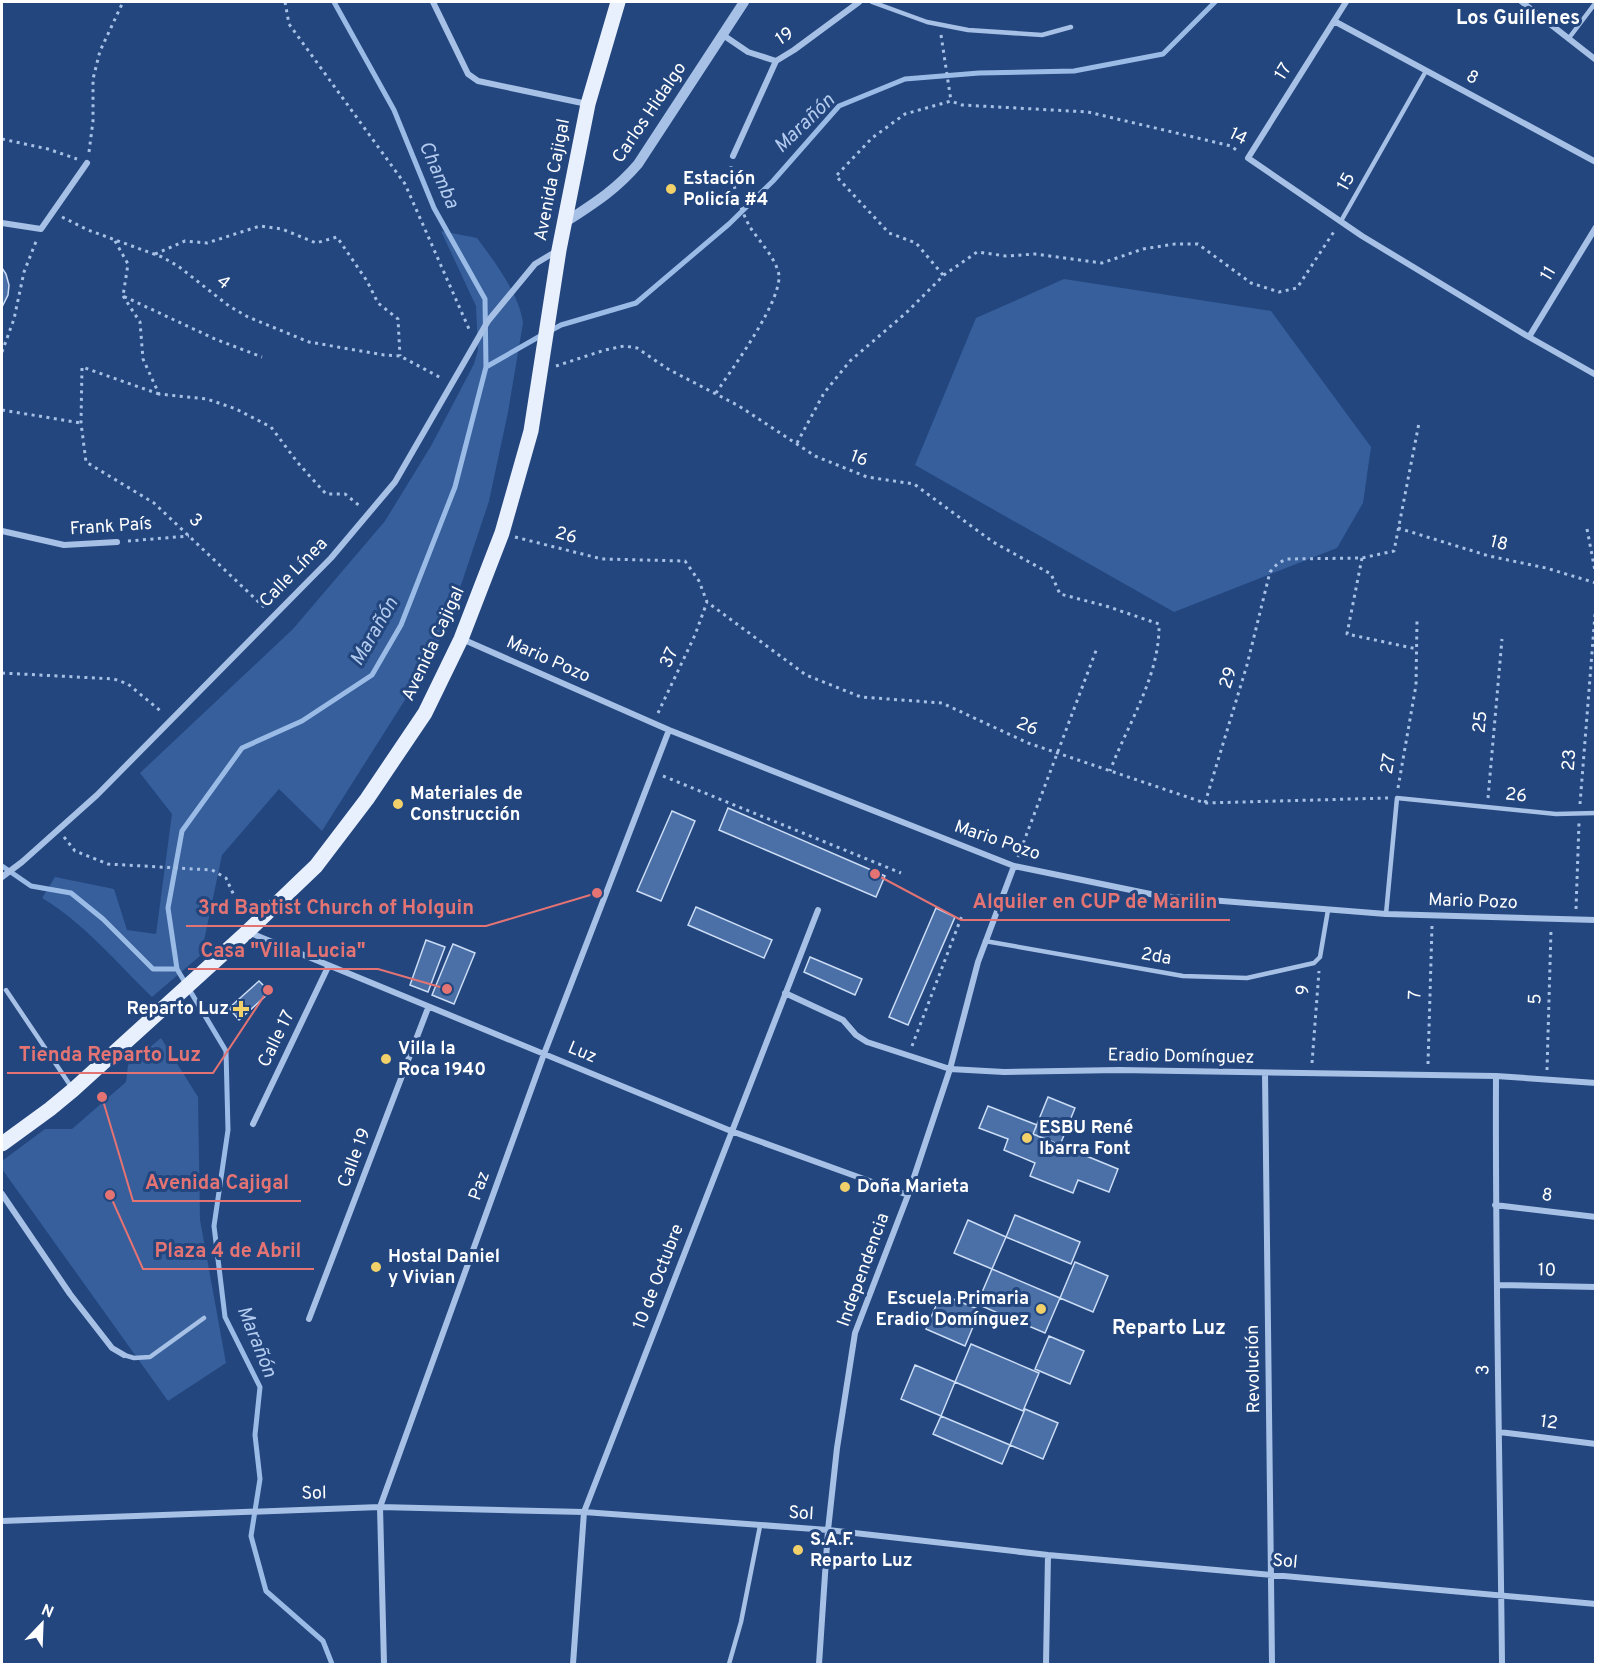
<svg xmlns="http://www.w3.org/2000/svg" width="1597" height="1666" font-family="Overpass,sans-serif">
  <rect width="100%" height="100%" fill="#23467e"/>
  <path fill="#365f9c" d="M441 231 477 238C494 261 519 293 523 323L508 412 489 501 460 588 434 654 322 831 279 789 222 855 201 955 152 997C117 963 84 923 42 898L55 877 114 889 127 930 156 934 172 814 140 773 293 629 385 521 431 446 474 364 478 350 476 306Z
    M1064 279 1271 311 1371 447 1363 503 1337 548 1174 612 915 465 976 318Z
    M161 1038 198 1097 200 1220 226 1363 168 1401 2 1169V1161L45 1129H72L126 1082 128 1065Z"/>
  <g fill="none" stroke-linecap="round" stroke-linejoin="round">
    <path stroke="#9bbbe7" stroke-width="5" d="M550 331 561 325 636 303 729 224 773 181 839 106 905 79 979 73 1074 71 1163 54 1215 2
      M486 367 542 335
      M2 866 31 886 71 893 103 919 153 969H177
      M332 1664 323 1641 266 1591 251 1536 260 1479 255 1435 260 1387 225 1317 214 1226 228 1130 226 1051 177 969 168 908 182 831 242 748 302 721 372 675 401 625 455 487 486 367 485 299 434 208 394 110 334 2"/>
  </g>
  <path fill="#4b70a7" stroke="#cbdcf5" stroke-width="1.5" d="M2 268 6 274 9 285 8 295 2 307Z
    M728 808 885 876 876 897 719 830Z
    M672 811 695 821 661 901 637 891Z
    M696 907 772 940 764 958 688 925Z
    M936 908 955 917 908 1025 889 1017Z
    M426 940 445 947 428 992 410 985Z
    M453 944 475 953 454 1004 432 995Z
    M810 957 862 979 855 995 804 972Z
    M259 981 270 992 239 1020 229 1008Z
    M1048 1097 1075 1108 1060 1145 1033 1134Z
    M988 1106 1037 1125 1033 1134 1118 1169 1109 1192 1078 1180 1073 1193 1030 1176 1035 1163 1004 1150 1008 1139 979 1128Z
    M1015 1215 1080 1242 1071 1264 1006 1237Z
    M968 1220 1006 1237 992 1269 954 1253Z
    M1075 1262 1108 1276 1093 1312 1060 1298Z
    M992 1269 1060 1298 1045 1333 977 1304Z
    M941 1294 980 1310 965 1346 926 1329Z
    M1049 1336 1084 1351 1070 1384 1035 1369Z
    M971 1344 1039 1373 1023 1411 955 1382Z
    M915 1365 955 1382 941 1416 901 1399Z
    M1025 1409 1058 1423 1043 1459 1010 1445Z
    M941 1416 1010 1445 1002 1464 933 1434Z"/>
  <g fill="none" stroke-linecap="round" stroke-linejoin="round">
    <path stroke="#a7c1e6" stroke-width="3" stroke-dasharray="3 4.5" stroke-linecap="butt" d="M285 2 289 24 405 184 469 329
      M941 35 951 101
      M2 139 48 149 77 159
      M89 152 93 121V79L100 51 123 2
      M62 217 88 230 162 257 178 266 229 306 248 317 309 342 384 355 400 356 443 379
      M115 241 128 264 123 296 215 339 262 357
      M155 254 185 241 207 243 260 226 282 229 316 243 337 237 367 281 378 303 398 319 400 356
      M943 275 916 243 889 233 836 176 872 138 905 114 951 101 962 105 1088 112 1231 146 1239 152
      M123 296 140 322 143 359 159 394 207 399 236 409 271 427 298 463 326 494H345L361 507
      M2 352 14 319 24 272 37 239
      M556 366 605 350 624 346 637 348 668 369 739 406 815 456 867 477 914 484 993 542 1051 574 1060 594 1106 606 1159 624C1160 676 1128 723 1110 771
      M716 393C731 370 787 295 778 271 773 255 759 241 750 227 742 213 731 182 731 166
      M159 394 82 367 81 423 86 462 154 503 265 608
      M2 410 81 423
      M797 443 824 393 850 361 906 313 944 275 977 252 1006 256 1035 254 1102 263 1143 249 1175 244H1198L1251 283 1279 292 1297 288 1335 230
      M1398 528 1489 556 1546 568 1596 583
      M1587 529 1596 576
      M515 537 602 559 685 561 699 581 707 602 806 675 861 697 942 703 1028 743 1205 803 1388 798
      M128 541 189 536
      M1362 558 1347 634 1417 649
      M2 673 114 679 128 684 163 713
      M658 713 695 635 707 602
      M663 776 901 873
      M1398 788 1416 685 1417 620
      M1488 798 1502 639
      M1205 803 1247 665 1270 572 1278 563 1287 559 1362 558 1394 551 1419 423
      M1580 804 1596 602
      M64 837 75 851 108 864 212 870 226 878 242 913
      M1018 857 1097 648
      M1576 909 1579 823
      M912 1046 963 913
      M1312 1063 1319 971
      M1428 1064 1432 926
      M1547 1070 1551 930"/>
    <path stroke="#a7c1e6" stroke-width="4.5" d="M872 2 927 22 968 30 1042 35 1071 27
      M1569 38 1596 2
      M1341 221 1426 71
      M1386 914 1397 798 1556 814 1596 813
      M985 941 1183 976 1247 978 1314 963 1320 957 1328 910
      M6 990 72 1088
      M124 1355 134 1358 150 1357 204 1318
      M729 1664 741 1622 760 1526"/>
    <path stroke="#a7c1e6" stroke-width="6" d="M433 2 468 74 478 81 587 104
      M1346 2 1248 158 1362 236 1529 337 1596 375
      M1522 2 1596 60
      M1334 21 1596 162
      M723 35 748 52 776 61 794 50 859 2
      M733 156 776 61
      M2 223 41 229 87 163
      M1529 337 1596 227
      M2 531 64 545 117 542
      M462 639 669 730 1014 866 1160 896 1386 914 1596 920
      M2 877 22 862 97 795 331 558 395 482 488 321 535 264 555 252
      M248 932 731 1131 908 1195
      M785 993 843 1020 856 1035 867 1042 950 1069 1004 1072 1119 1070 1496 1076 1596 1083
      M1265 1073 1272 1664
      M1496 1076C1495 1272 1500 1468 1502 1664
      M253 1124 328 967
      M2 1194 70 1294 112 1348 124 1355
      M1495 1205 1596 1217
      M1498 1285 1596 1287
      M309 1319 428 1008
      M1499 1432 1596 1444
      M2 1521 380 1507 584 1512 828 1530 1048 1555 1596 1604
      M384 1664 380 1507 544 1054 669 730
      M573 1664 584 1512 818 910
      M819 1664 828 1530 837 1448 855 1333 908 1195 950 1069 978 962 1014 866
      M1046 1664 1048 1555"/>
    <path stroke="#a7c1e6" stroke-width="10" d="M564 223C593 204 616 190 638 164L744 2"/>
    <path stroke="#e9f0fd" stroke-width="15" d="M2 1144 50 1109 73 1090 247 932 316 866 367 799 425 713 461 639 502 533 531 431 559 250 588 104 618 2"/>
  </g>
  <g fill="#f2d16a" stroke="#23467e" stroke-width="2">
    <circle cx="671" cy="189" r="6"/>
    <circle cx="398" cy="804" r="6"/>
    <path d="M238 1000h6v6h6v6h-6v6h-6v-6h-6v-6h6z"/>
    <circle cx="386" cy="1059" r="6"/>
    <circle cx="1027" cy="1138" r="6"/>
    <circle cx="845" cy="1187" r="6"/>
    <circle cx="376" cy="1267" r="6"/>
    <circle cx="1041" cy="1309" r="6"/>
    <circle cx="798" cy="1550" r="6"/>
  </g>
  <g text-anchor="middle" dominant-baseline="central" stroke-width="6" stroke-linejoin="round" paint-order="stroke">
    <g font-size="18" fill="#fff" stroke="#23467e">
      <text transform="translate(785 37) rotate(-33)">19</text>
      <text transform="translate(1284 72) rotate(-58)">17</text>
      <text transform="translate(1472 78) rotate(28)">8</text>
      <text transform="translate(650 113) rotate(-56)">Carlos Hidalgo</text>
      <text transform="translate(1238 137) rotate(26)">14</text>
      <text transform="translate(553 180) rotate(-79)">Avenida Cajigal</text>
      <text transform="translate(1347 182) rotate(-61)">15</text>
      <text transform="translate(1549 274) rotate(-59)">11</text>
      <text transform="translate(223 283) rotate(38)">4</text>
      <text transform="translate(859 459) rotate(20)">16</text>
      <text transform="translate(195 521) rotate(43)">3</text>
      <text transform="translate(111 527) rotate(-4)">Frank País</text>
      <text transform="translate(566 536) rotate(15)">26</text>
      <text transform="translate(1499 544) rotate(14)">18</text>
      <text transform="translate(294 573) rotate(-46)">Calle Línea</text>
      <text transform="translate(434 644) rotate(-65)">Avenida Cajigal</text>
      <text transform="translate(670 658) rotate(-65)">37</text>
      <text transform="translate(548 660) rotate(24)">Mario Pozo</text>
      <text transform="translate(1229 678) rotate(-72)">29</text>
      <text transform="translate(1481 722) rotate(-85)">25</text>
      <text transform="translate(1027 727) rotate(23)">26</text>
      <text transform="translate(1570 760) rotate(-86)">23</text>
      <text transform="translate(1389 764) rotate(-80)">27</text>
      <text transform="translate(1516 796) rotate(6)">26</text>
      <text transform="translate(997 841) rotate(19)">Mario Pozo</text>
      <text transform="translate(1473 902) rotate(2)">Mario Pozo</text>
      <text transform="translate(1156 957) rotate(10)">2da</text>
      <text transform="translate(1304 990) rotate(-86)">9</text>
      <text transform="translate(1416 995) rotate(-88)">7</text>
      <text transform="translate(1536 999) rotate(-88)">5</text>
      <text transform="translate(277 1039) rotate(-64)">Calle 17</text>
      <text transform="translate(582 1053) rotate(23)">Luz</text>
      <text transform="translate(1181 1057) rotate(1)">Eradio Domínguez</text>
      <text transform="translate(355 1158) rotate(-69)">Calle 19</text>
      <text transform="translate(480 1186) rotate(-70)">Paz</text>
      <text transform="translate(1547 1196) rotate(7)">8</text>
      <text transform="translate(864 1270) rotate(-70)">Independencia</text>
      <text transform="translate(1547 1271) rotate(1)">10</text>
      <text transform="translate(659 1277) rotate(-69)">10 de Octubre</text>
      <text transform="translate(1254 1369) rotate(-91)">Revolución</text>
      <text transform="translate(1484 1370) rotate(-91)">3</text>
      <text transform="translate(1549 1423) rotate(7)">12</text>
      <text transform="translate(314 1494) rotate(-1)">Sol</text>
      <text transform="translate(801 1514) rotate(3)">Sol</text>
      <text transform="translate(1285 1562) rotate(5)">Sol</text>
    </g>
    <g font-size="18" font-weight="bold" fill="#fff" stroke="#23467e" text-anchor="start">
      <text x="683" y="179">Estación<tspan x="683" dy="21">Policía #4</tspan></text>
      <text x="410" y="794">Materiales de<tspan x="410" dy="21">Construcción</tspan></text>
      <text x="229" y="1009" text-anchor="end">Reparto Luz</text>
      <text x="398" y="1049">Villa la<tspan x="398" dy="21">Roca 1940</tspan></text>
      <text x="1039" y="1128">ESBU René<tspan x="1039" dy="21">Ibarra Font</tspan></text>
      <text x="857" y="1187">Doña Marieta</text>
      <text x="388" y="1257">Hostal Daniel<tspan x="388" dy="21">y Vivian</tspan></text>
      <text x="1029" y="1299" text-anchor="end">Escuela Primaria<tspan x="1029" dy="21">Eradio Domínguez</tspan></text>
      <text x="810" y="1540">S.A.F.<tspan x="810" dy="21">Reparto Luz</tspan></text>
    </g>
    <g font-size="20" font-weight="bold" fill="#fff" stroke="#23467e">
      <text x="1518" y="19">Los Guillenes</text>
      <text x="1169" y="1329">Reparto Luz</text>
    </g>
    <g font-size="20" font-style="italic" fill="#b3cbee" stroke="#23467e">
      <text transform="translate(805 124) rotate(-44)">Marañón</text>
      <text transform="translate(438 175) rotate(66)">Chamba</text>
      <text transform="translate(375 632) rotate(-60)">Marañón</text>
      <text transform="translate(256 1342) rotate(68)">Marañón</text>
    </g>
  </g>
  <path fill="none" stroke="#e47373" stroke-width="2" d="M875 874L961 920H1230M597 893L486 926H186M447 989L378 969H188M268 990L213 1073H7M102 1097L133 1201H301M110 1195L143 1269H314"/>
  <g fill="#e47373" stroke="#23467e" stroke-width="2">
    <circle cx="875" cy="874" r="6"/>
    <circle cx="597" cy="893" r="6"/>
    <circle cx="447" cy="989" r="6"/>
    <circle cx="268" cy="990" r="6"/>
    <circle cx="102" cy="1097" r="6"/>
    <circle cx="110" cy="1195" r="6"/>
  </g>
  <g font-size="20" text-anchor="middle" font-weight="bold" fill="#e47373" stroke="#23467e" stroke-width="6" stroke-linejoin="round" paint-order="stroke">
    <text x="1095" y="908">Alquiler en CUP de Marilin</text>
    <text x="336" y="914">3rd Baptist Church of Holguin</text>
    <text x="283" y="957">Casa "Villa Lucia"</text>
    <text x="110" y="1061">Tienda Reparto Luz</text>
    <text x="217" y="1189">Avenida Cajigal</text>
    <text x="228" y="1257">Plaza 4 de Abril</text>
  </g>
  <rect width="1597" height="1666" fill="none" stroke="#ffffff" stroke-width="6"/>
  <g transform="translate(42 1624) rotate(23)" stroke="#23467e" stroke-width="4.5" paint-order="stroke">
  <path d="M0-4.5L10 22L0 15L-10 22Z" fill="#ffffff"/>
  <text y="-9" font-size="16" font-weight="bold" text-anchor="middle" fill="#ffffff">N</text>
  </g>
</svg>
